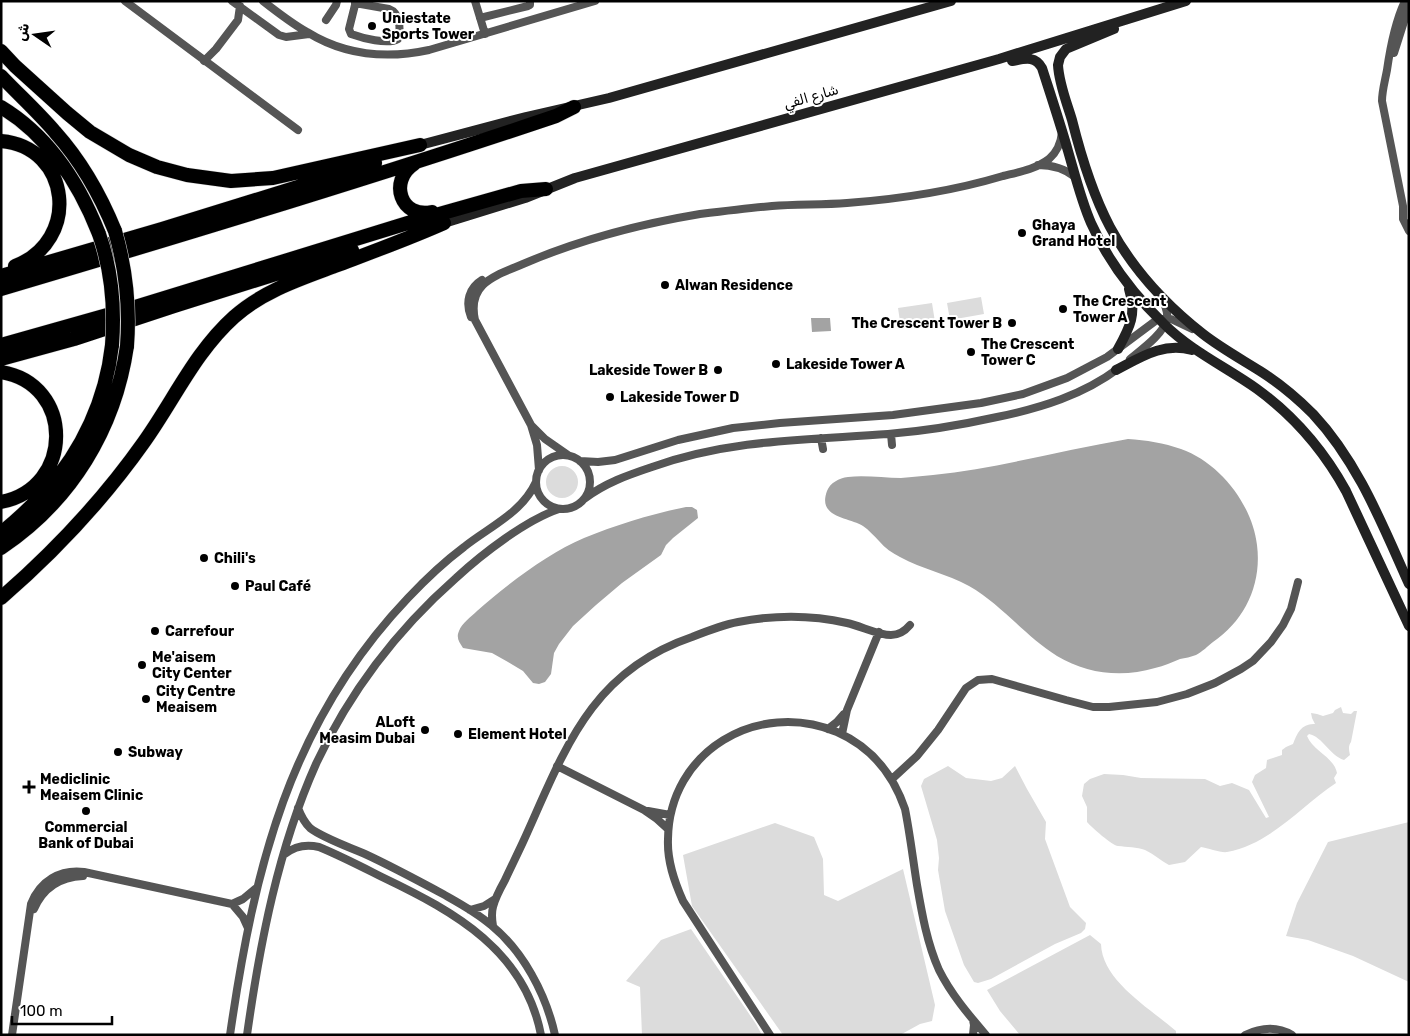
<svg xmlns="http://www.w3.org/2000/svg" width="1410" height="1036" font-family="Rubik,'Noto Sans Arabic',sans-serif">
  <rect width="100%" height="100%" fill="#fff"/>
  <path fill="#dcdcdc" d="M981 297 984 314 950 320 947 303Z
    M932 303 935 322 901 328 898 308Z
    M546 482a16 16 0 1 1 32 0a16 16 0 1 1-32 0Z
    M1341 707 1343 713 1351 714 1354 711H1357L1351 742C1348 746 1349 750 1350 755L1344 760C1329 755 1323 737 1309 734L1307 736C1313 751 1334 757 1337 773L1334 778 1336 783C1301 806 1271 844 1227 852 1221 853 1208 848 1201 847L1185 862 1169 865C1161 861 1154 854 1145 850 1137 847 1127 847 1118 846 1113 846 1091 827 1087 822V807L1082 796 1084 784 1090 779 1104 774 1123 775 1141 778 1205 779 1220 786 1232 783 1249 790 1266 818 1269 817 1252 782 1255 775 1266 768 1267 760 1282 755V750L1286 747 1293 744C1297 733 1302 723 1315 724L1312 718 1311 713 1317 714 1323 716 1333 713 1335 710Z
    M948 766 966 778 991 781 1002 778 1015 766 1027 789 1046 822 1045 839 1070 907 1086 923 1085 929 1081 933 1055 944 991 979 978 983 974 982 964 965 945 911 938 870 939 858 937 840 921 786 924 779Z
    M1409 822V982L1353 956 1308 940 1286 936 1297 903 1328 842Z
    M775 823 814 837 823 859 824 895 838 901 903 869 935 1005 932 1021 920 1024 900 1035H783L692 906 683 855Z
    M691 929 756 1024 762 1035H642L640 987 626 981 661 940Z
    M1090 935 1101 944C1102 981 1151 1009 1176 1031V1035H1020L1000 1011 987 990Z"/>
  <path fill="#a3a3a3" d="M811 318H830L831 331 812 332Z
    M1128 439C1146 440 1164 443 1181 449 1220 463 1252 504 1257 545 1262 584 1245 620 1213 642 1208 646 1202 652 1196 655 1191 657 1185 658 1180 659 1172 662 1164 666 1155 668 1122 678 1087 674 1057 656 1025 636 1002 605 969 586 947 574 922 569 900 557 892 553 885 548 879 541 874 536 869 530 863 526 849 517 817 518 827 491 830 483 839 478 848 477 865 475 884 478 901 478 912 477 923 476 933 475 999 468 1063 450 1128 439Z
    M686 507H692L697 510 698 518 673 538 666 545 661 555 622 583 596 605 573 626 559 644 554 653 551 674 545 682 539 684 533 683 523 671 508 662 492 653 463 648C459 642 456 638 459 631 462 623 471 617 477 611 505 586 548 553 584 538 616 525 651 514 686 507Z"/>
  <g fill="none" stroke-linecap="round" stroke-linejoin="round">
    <defs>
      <path id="highway" d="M1 51 15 66 67 113 90 132 129 155 157 167 187 175 231 181 273 178 420 145
        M1 76C19 95 38 112 55 132 81 161 100 194 115 231
        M1 107C49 136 79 183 99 234
        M1 141C71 147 81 241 15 266
        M414 164C388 181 401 219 432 212
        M1 276 162 229 375 163
        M1 289C187 234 372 178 556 116L574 107
        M1 345 132 308 411 222 521 191 546 189
        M1 359 74 339 174 306 352 250
        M1 372C75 384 74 488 1 502
        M1 533C17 520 32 506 46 491 83 450 106 399 112 345
        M1 548C71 501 115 429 127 346
        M1 598C54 552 103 500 144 442 174 400 195 352 234 317 263 291 300 279 335 266 372 252 408 239 444 223"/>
    </defs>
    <use href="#highway" stroke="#dbdbdb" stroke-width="15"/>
    <path stroke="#555" stroke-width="8" d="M125 1 298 130
      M232 1 279 35 286 37 309 34
      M263 1C277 12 291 23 307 32 344 55 387 59 429 50L595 1
      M475 1 485 34
      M1405 1C1396 20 1390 49 1387 70 1385 81 1382 91 1382 101L1403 206V219L1409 231
      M355 3 389 9C400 13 401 29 398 39 388 45 362 38 351 34L349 29 356 1
      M480 18 528 6 530 5V1
      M326 20 336 5 337 1
      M1394 53 1409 6
      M204 61 216 49 238 20 240 6
      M1038 165C1053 165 1064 168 1075 177
      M471 317C465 302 469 288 482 280
      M1130 359C1141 350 1165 333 1167 318 1168 311 1165 305 1162 299
      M532 426 545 439 568 455
      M891 434 892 445
      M821 438 823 449
      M536 482a27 27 0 1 1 54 0a27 27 0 1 1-54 0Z
      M580 461 598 462 615 460 678 440 733 428 780 423 893 415 981 403 1023 394 1067 378 1107 357 1158 319H1171L1192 329
      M539 470 537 445 531 425 475 320C467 283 495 276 523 264 579 240 640 224 700 214 724 211 748 208 772 206 797 204 822 205 847 203 900 199 953 191 1003 176 1019 172 1036 169 1049 159 1057 152 1061 143 1062 132
      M584 499C605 483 628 475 652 467 731 439 807 440 888 434 925 431 961 425 997 417 1041 408 1083 395 1119 368
      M828 729 837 722 844 714
      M842 734 847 710 879 632
      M557 766 644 810 657 819 668 829
      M892 779 917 756 938 730 966 688 978 680 992 679 1066 700 1093 707H1109L1157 702 1187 694 1215 683 1241 669 1253 661 1271 642 1283 625 1291 609 1298 582
      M298 808C301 816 304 822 310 828 323 838 349 847 365 854 391 866 417 880 443 894 459 903 476 912 491 925 523 951 546 994 555 1035
      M648 811 670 815
      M285 854C295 846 306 844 319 847 341 856 362 867 384 878 455 912 525 951 541 1035
      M232 904 243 917 248 928
      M34 909C43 888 60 877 83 876
      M470 910 484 906 495 899
      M493 926C492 920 491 914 493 907 495 898 500 889 505 880 511 867 517 855 523 842 564 752 589 672 692 637 707 631 722 625 738 622 774 615 812 615 847 623 861 626 878 635 891 635 899 635 905 631 910 625
      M973 1020 974 1025 973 1035
      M12 1035 31 904C40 881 60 869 84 872L232 904 243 899 255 889
      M230 1035C254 869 289 723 408 598 425 580 444 562 464 547 489 527 522 513 536 482
      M247 1035C260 943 278 849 316 764 349 693 397 630 456 578 482 554 526 520 559 509
      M770 1035 683 901C674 881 667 861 668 839 669 751 758 699 837 732 871 747 893 774 905 809 910 834 913 860 917 885 922 914 927 943 939 970 951 994 968 1014 986 1035
      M1245 1035C1260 1028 1277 1026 1292 1035"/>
    <path stroke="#222" stroke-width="10" d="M1114 29 1066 49 1060 57 1058 65C1059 84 1067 103 1072 120 1081 156 1092 193 1110 227 1132 268 1166 305 1203 334 1221 348 1241 359 1260 371 1279 383 1297 398 1313 414 1358 462 1382 524 1409 584
      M1012 61C1024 59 1035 55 1042 68 1051 96 1060 123 1068 151 1075 175 1081 200 1091 223 1108 261 1134 295 1164 324 1191 351 1226 367 1257 389 1294 416 1324 451 1346 491L1409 626
      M420 145 526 117 609 98 951 1
      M444 223 525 198 575 178 999 59 1186 1
      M1118 349C1130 327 1137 314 1129 289
      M1116 370C1141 357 1163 342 1192 350"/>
    <use href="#highway" stroke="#000" stroke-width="14"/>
    <defs>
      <path id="highway-bridge" d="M115 231C126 269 130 307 127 346
        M99 234C112 271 115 307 112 345"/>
    </defs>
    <use href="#highway-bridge" stroke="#dbdbdb" stroke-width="15" stroke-linecap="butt"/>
    <use href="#highway-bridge" stroke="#000" stroke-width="14"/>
  </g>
  <g fill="#000" stroke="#fff" stroke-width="2">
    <circle cx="372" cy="26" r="5"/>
    <circle cx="1022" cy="233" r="5"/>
    <circle cx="665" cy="285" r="5"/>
    <circle cx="1063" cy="309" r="5"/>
    <circle cx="1012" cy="323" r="5"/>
    <circle cx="971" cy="352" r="5"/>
    <circle cx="776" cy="364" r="5"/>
    <circle cx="718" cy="370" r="5"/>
    <circle cx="610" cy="397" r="5"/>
    <circle cx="204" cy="558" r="5"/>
    <circle cx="235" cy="586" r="5"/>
    <circle cx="155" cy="631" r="5"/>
    <circle cx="142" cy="665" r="5"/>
    <circle cx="146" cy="699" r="5"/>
    <circle cx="425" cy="730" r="5"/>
    <circle cx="458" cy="734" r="5"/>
    <circle cx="118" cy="752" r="5"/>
    <path d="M26.5 779.5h5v5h5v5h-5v5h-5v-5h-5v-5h5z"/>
    <circle cx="86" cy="811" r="5"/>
  </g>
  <g text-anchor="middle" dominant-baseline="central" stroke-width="4" stroke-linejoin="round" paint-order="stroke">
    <g font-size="14" font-weight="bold" fill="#000" stroke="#fff" text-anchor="start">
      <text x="382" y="18">Uniestate<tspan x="382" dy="16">Sports Tower</tspan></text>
      <text x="1032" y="225">Ghaya<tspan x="1032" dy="16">Grand Hotel</tspan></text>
      <text x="675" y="285">Alwan Residence</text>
      <text x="1073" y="301">The Crescent<tspan x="1073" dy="16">Tower A</tspan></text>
      <text x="1002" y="323" text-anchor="end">The Crescent Tower B</text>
      <text x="981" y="344">The Crescent<tspan x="981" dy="16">Tower C</tspan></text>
      <text x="786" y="364">Lakeside Tower A</text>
      <text x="708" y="370" text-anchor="end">Lakeside Tower B</text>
      <text x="620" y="397">Lakeside Tower D</text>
      <text x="214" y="558">Chili's</text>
      <text x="245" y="586">Paul Café</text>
      <text x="165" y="631">Carrefour</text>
      <text x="152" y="657">Me'aisem<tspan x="152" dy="16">City Center</tspan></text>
      <text x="156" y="691">City Centre<tspan x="156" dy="16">Meaisem</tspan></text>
      <text x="415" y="722" text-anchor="end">ALoft<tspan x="415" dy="16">Measim Dubai</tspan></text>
      <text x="468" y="734">Element Hotel</text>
      <text x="128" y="752">Subway</text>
      <text x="40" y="779">Mediclinic<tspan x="40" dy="16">Meaisem Clinic</tspan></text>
      <text x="86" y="827" text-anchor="middle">Commercial<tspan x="86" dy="16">Bank of Dubai</tspan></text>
    </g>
    <g font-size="14" fill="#000" stroke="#fff">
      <text transform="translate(811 97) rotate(-16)">شارع الفي</text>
    </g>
  </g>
  <rect width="1410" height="1036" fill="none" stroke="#000000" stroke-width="5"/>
  <g transform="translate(35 35) rotate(283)" stroke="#ffffff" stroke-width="4" paint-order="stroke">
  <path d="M0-4L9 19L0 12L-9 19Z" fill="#000000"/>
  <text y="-8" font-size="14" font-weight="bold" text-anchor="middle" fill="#000000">ش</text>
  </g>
  <path d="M12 1016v8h100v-8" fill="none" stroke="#000000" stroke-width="2.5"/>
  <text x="20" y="1016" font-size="15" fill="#000000" stroke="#ffffff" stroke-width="4" paint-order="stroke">100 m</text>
</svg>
